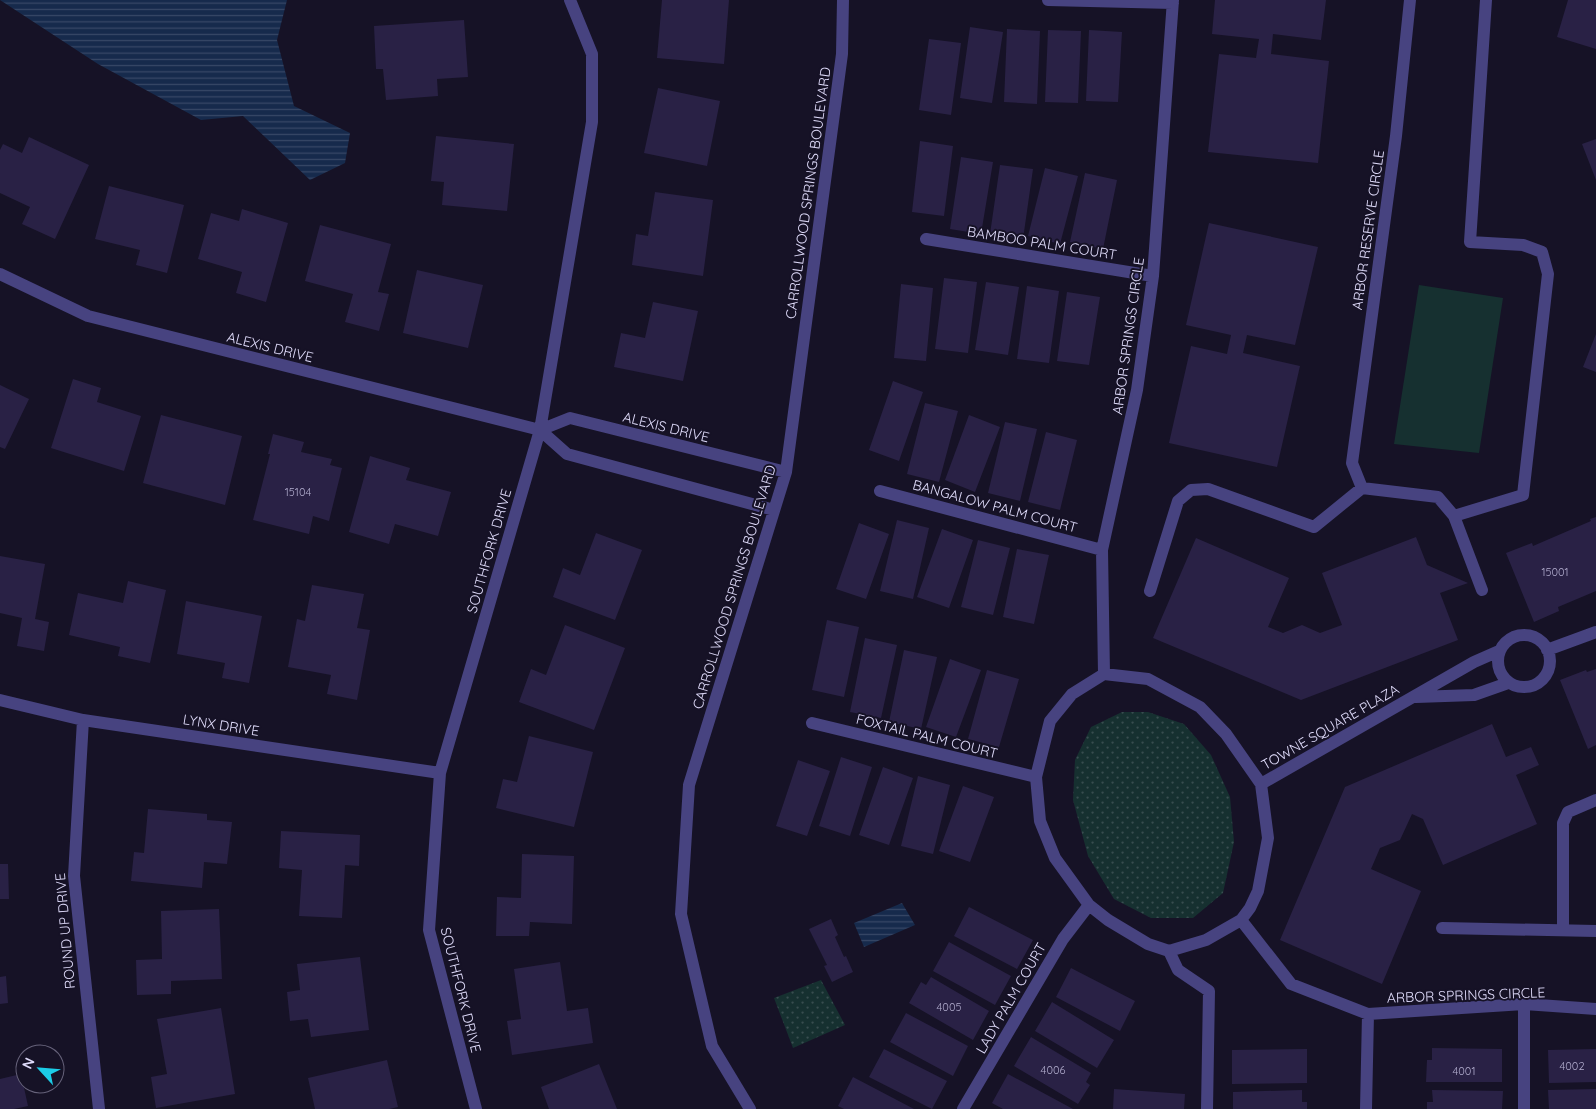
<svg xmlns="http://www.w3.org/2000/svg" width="1596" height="1109" font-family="Quicksand,sans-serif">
  <defs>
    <pattern id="park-dots" width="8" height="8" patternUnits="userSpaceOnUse" patternTransform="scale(1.25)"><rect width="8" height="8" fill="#163030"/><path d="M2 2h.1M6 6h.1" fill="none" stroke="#384d4f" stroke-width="1.8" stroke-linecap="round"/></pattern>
    <pattern id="water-rules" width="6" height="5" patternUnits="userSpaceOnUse" patternTransform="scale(1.25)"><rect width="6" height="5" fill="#162a4c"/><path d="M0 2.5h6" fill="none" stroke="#384867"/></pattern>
  </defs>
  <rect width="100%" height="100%" fill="#161226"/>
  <path fill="url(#park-dots)" d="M1122 712H1148L1184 724 1211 755 1230 797 1234 842 1223 893 1193 918H1151L1114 899 1088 856 1073 800 1075 760 1091 727Z
    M821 980 845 1025 793 1048 774 998Z"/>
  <path fill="#163030" d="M1419 285 1503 298 1479 453 1394 444Z"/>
  <path fill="url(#water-rules)" d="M0 0H287L277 40 294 106 350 133 345 163 310 180 243 116 201 120 98 64Z
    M902 903 915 925 864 947 854 923Z"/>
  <path fill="#292145" d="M662 0H729L724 64 657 58Z
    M1215 0H1326L1321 40 1273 34 1271 54 1329 61 1318 163 1208 152 1219 54 1256 58 1259 39 1212 34Z
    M1568 0H1596V49L1557 37Z
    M464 20 468 77 437 79 438 96 386 100 383 69H376L374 26Z
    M970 27 1003 32 992 103 960 98Z
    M1007 29 1040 31 1037 104 1004 102Z
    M1048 30 1081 31 1078 103 1045 102Z
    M1089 30 1122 32 1118 102 1086 101Z
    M929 39 961 43 951 115 919 110Z
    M658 88 720 101 707 166 644 153Z
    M436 136 514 144 507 211 442 205 444 182 431 181Z
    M29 137 89 165 55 239 22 224 30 207 0 193V150L3 144 22 153Z
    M1596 139V180L1582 144Z
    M920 141 953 146 944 216 912 212Z
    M961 157 993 162 981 234 950 229Z
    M1000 165 1033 169 1023 239 990 234Z
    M1045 168 1078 176 1060 244 1028 236Z
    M1085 173 1117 180 1103 249 1070 242Z
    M109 186 184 205 167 273 136 265 140 250 95 239Z
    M655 192 713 200 703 276 632 265 636 234 648 236Z
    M242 209 288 223 266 302 236 293 242 272 198 259 211 213 239 221Z
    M1209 223 1318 247 1295 345 1247 335 1243 353 1300 366 1277 467 1169 443 1191 346 1227 354 1231 335 1186 325Z
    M320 225 391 244 378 292 389 294 379 331 345 322 353 294 305 281Z
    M417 270 483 285 468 348 403 333Z
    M944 278 977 282 968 353 935 349Z
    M986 282 1019 287 1008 355 975 350Z
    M901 284 933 288 926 361 894 358Z
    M1027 286 1059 291 1049 363 1017 359Z
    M1067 292 1100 297 1089 365 1057 361Z
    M653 302 698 311 683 381 614 367 621 333 645 338Z
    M1596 334V372L1583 367Z
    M73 379 101 388 97 402 141 416 124 471 51 448Z
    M893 381 923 392 899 461 869 450Z
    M0 385 29 399 5 449 0 447Z
    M925 403 958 411 939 482 907 474Z
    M161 415 242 436 225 505 143 483Z
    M969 415 1000 427 975 492 945 480Z
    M1005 422 1037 429 1020 501 988 493Z
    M1046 432 1077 440 1060 510 1028 502Z
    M273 434 304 442 301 452 332 459 330 465 342 468 329 521 313 516 309 534 253 520 270 454H268Z
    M370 456 410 468 406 480 451 492 438 536 395 524 389 544 349 532Z
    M1596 517V591L1558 607 1559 611 1534 622 1506 553 1532 543 1533 546 1591 521 1590 519Z
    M897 520 929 528 913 599 880 591Z
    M859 523 889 534 866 599 836 589Z
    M942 529 973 540 949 608 917 597Z
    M596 533 642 550 615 620 553 597 563 568 580 575Z
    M1416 537 1427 565 1468 583 1440 593 1458 640 1301 700 1153 638 1196 538 1289 578 1268 627 1283 633 1302 625 1320 633 1342 625 1322 573Z
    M978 540 1010 548 993 615 961 607Z
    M1017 549 1049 555 1034 624 1003 617Z
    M0 556 45 564 35 619 49 622 44 651 17 646 22 618 0 613Z
    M128 581 166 590 150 663 118 656 120 647 69 635 78 593 123 603Z
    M312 585 364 594 357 628 370 630 357 700 327 694 331 675 288 667 297 619 305 621Z
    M186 601 262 616 249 683 222 678 225 663 177 654Z
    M827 620 859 627 844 697 812 690Z
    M565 625 625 648 594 730 519 702 531 669 546 675Z
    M865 638 897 645 881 718 850 712Z
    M904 650 937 657 921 729 889 722Z
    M950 659 981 670 956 737 926 727Z
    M1596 669V745L1588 749 1560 680 1586 670 1587 672Z
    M987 670 1019 679 999 747 968 739Z
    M1492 724 1506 757 1531 747 1539 765 1516 775 1537 824 1443 865 1423 819 1412 814 1400 840 1380 848 1371 869 1421 891 1382 984 1280 940 1345 787Z
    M529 736 593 752 574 827 496 808 503 779 517 782Z
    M841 757 872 767 850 836 819 826Z
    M798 760 830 771 807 836 776 826Z
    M883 767 913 778 889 845 859 835Z
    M918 776 950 785 933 854 901 846Z
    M963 786 994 797 970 862 939 851Z
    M148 809 207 814V820L232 822 227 864 204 862 202 888 131 881 134 852 144 853Z
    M281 831 360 835 359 866 345 865 342 918 299 916 302 870 279 868Z
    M522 854 574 856 572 924 530 922 529 936H496L497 897 521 898Z
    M0 864H8L9 899H0Z
    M969 907 1033 940 1017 969 954 936Z
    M219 909 222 979 171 981V994L137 995 136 960 162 959 161 911Z
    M831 919 838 935 835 937 844 957 846 956 853 972 832 982 824 966 827 965 809 929Z
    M949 942 1011 976 995 1005 933 971Z
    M360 957 369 1030 311 1037 308 1019 290 1021 287 992 300 990 297 964Z
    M560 962 567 1011 588 1008 593 1043 512 1055 507 1021 521 1019 514 969Z
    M1071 968 1135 1001 1120 1031 1056 997Z
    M6 976 8 1003 0 1004V977Z
    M931 977 989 1011 973 1040 909 1003 921 982 926 985Z
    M1052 1002 1114 1040 1097 1068 1035 1031Z
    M221 1008 235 1094 156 1108 151 1077 167 1074 157 1019Z
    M906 1013 968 1046 953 1076 890 1042Z
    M1031 1037 1091 1073 1086 1082 1090 1085 1078 1104 1014 1066Z
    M1432 1048 1502 1049V1082H1426L1427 1060H1432Z
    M884 1049 947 1081 932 1109 869 1077Z
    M1307 1049V1083L1232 1084V1050Z
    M1596 1049V1082L1549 1083 1548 1050Z
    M387 1060 398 1107 389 1109H315L308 1078Z
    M599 1064 617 1109H549L541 1087Z
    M21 1074 28 1106 14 1109H0V1079Z
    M1008 1074 1073 1109H1003L992 1103Z
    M853 1077 914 1109H844L838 1106Z
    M1114 1089 1185 1094 1184 1109H1113Z
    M1596 1089V1109H1549L1548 1090Z
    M1302 1090V1102H1307V1109H1233V1092Z
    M1432 1090 1503 1091 1502 1109H1427V1102H1433Z"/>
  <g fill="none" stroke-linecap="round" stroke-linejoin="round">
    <path stroke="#474380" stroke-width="12" d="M1048 0 1173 3
      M1410 0 1396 136 1352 463 1362 488 1438 497 1454 516 1523 495 1548 274 1542 252 1523 245 1470 242 1486 0
      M926 239 1153 276
      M0 274 88 316 540 430 567 454 774 510
      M540 430 570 418 786 472
      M880 491 1102 550
      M1454 516 1482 590
      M1150 591 1178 501 1191 490 1208 489 1314 527 1362 488
      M1498 661a26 26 0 1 1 52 0a26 26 0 1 1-52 0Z
      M1547 650 1596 632
      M1104 674 1148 679 1200 707 1226 734 1261 784 1268 838 1258 891 1250 908 1241 920 1206 940 1169 951 1148 944 1108 920 1089 905 1055 858 1040 821 1036 777 1050 721 1072 694Z
      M1104 674 1102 550 1137 390 1153 276 1173 0
      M1416 697 1474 695 1508 683
      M0 700 83 720 440 773
      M83 720 74 876 99 1109
      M812 723 1036 777
      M1261 784 1474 662 1499 651
      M1241 920 1291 984 1368 1014 1524 1004 1596 1009
      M1442 928 1596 931
      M1563 930V823L1568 812 1596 800
      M1169 951 1178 970 1209 991 1207 1109
      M1524 1004V1109
      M476 1109 429 930 440 773 540 430 592 122V54L570 0
      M750 1109 712 1046 681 914 689 785 786 472 842 54 843 0
      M963 1109 1063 939 1089 905
      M1366 1109 1368 1014"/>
  </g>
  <g text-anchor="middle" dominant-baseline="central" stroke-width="4" stroke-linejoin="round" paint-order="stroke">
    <g font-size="11" fill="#b2adce">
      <text x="298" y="492">15104</text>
      <text x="1555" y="572">15001</text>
      <text x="949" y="1007">4005</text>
      <text x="1572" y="1066">4002</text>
      <text x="1053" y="1070">4006</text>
      <text x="1464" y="1071">4001</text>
    </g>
    <g font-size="14" fill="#e0dcfb" stroke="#161226">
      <text transform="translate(808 193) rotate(-82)">CARROLLWOOD SPRINGS BOULEVARD</text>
      <text transform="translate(1368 230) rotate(-82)">ARBOR RESERVE CIRCLE</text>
      <text transform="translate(1042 243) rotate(9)">BAMBOO PALM COURT</text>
      <text transform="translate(1128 336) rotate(-82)">ARBOR SPRINGS CIRCLE</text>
      <text transform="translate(270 347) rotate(14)">ALEXIS DRIVE</text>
      <text transform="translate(666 427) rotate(14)">ALEXIS DRIVE</text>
      <text transform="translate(995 506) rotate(15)">BANGALOW PALM COURT</text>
      <text transform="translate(489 551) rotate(-74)">SOUTHFORK DRIVE</text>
      <text transform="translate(734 587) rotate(-73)">CARROLLWOOD SPRINGS BOULEVARD</text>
      <text transform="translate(221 725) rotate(9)">LYNX DRIVE</text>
      <text transform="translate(1330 727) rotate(-30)">TOWNE SQUARE PLAZA</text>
      <text transform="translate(927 736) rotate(14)">FOXTAIL PALM COURT</text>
      <text transform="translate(65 931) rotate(-95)">ROUND UP DRIVE</text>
      <text transform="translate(461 990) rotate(76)">SOUTHFORK DRIVE</text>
      <text transform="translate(1466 995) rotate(-2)">ARBOR SPRINGS CIRCLE</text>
      <text transform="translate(1011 998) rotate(-60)">LADY PALM COURT</text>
    </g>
  </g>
  <g transform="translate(40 1069) rotate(296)"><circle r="24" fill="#161226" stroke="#67637b"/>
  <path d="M0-4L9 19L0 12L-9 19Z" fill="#1ccce7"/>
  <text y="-8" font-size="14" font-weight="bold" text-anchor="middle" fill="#e0dcfb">N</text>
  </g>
</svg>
